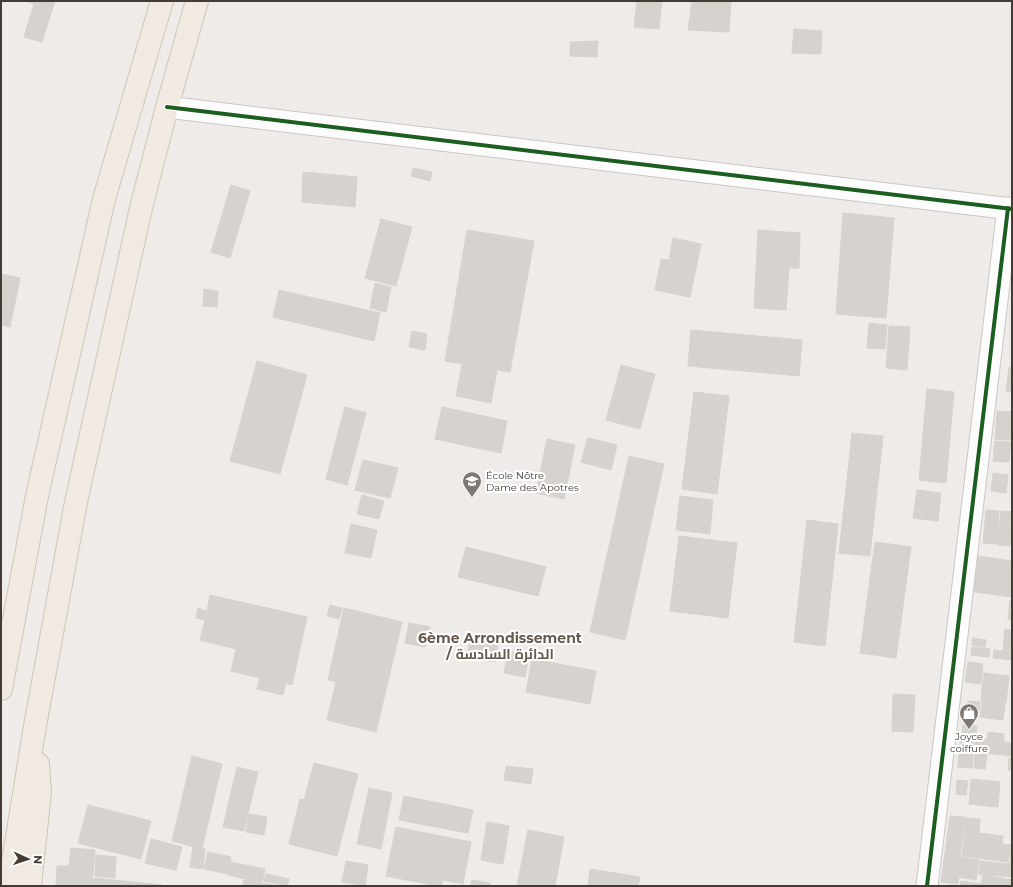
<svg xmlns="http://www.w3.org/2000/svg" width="1013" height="887" font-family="Montserrat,Cairo,sans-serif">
  <rect width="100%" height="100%" fill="#eeebe8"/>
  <path fill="#d6d3cf" stroke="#d6d2ce" d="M26 1H55L42 42 24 37 34 4Z
    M637 1H662L659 29 634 27Z
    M692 1H731L729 32 688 30Z
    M794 29 822 31 821 54 792 53Z
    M598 41 597 57 570 56V42Z
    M413 168 432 172 430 181 411 176Z
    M303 172 357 177 355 207 302 202Z
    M231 185 250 191 230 258 211 252Z
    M843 213 894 218 886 318 836 314Z
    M381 219 412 227 396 286 365 278Z
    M467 230 534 241 510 372 445 361Z
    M758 230 800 233 799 268H789L786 310 754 308Z
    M673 238 701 244 690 297 655 290 661 259 669 260Z
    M1 274 20 278 10 327 1 325Z
    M375 283 391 287 386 312 370 308Z
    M204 289 218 291 217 307 203 306Z
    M279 290 380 313 374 341 273 317Z
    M869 323 887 325 885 349 867 348Z
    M889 326 910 327 907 370 886 368Z
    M691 330 802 340 799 376 688 366Z
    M412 331 427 334 425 350 409 347Z
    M257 361 307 375 280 474 230 461Z
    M462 365 497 371 491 403 456 396Z
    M621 365 655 374 640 429 606 420Z
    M1009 367 1012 368V392L1006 391Z
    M927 389 954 392 946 483 919 480Z
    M694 392 729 396 717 494 682 489Z
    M345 407 366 413 347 485 326 479Z
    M442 407 507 421 501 453 435 439Z
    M997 411 1012 412 1011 440 995 439Z
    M852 433 883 436 870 556 839 553Z
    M588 438 617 445 611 470 581 462Z
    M547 439 575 445 564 499 536 493Z
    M995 441 1011 442 1009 462 993 461Z
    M629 456 664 464 625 640 590 632Z
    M363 460 398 468 390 498 355 490Z
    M993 473 1008 475 1006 493 991 491Z
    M917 490 941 493 938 521 913 518Z
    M362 495 384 501 379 519 357 514Z
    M680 496 713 500 710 534 676 530Z
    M986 510 999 511 997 544 983 543Z
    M1001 511 1012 512V522L1000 521Z
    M807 520 838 524 825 646 794 642Z
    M999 522 1012 523 1010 546 998 545Z
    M351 524 377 530 371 558 345 553Z
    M679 536 737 543 728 618 670 611Z
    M875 542 911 547 896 658 860 653Z
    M466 547 546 567 538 596 458 577Z
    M978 556 1012 561V597L974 592Z
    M210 595 307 617 292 685 286 683 283 695 257 689 260 678 231 671 236 649 200 640 205 620 196 618 198 608 207 611Z
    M1010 600H1012V619H1008Z
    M330 605 342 608 339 619 327 616Z
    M344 608 402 622 376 732 327 720 336 682 328 680Z
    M409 623 430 627 425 647 405 643Z
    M1005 629 1012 630V650H1003Z
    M973 638 986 640 985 647 972 645Z
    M470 639 498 643 495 662 467 658Z
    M972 647 990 649 989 657 971 655Z
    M994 650 1012 652V660L993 658Z
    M508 651 529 655 525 677 504 673Z
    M532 659 596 671 590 704 526 692Z
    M968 662 983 664 981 684 965 682Z
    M984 673 1009 676 1006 703 981 700Z
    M893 694 915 695 913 732 892 731Z
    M968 701 980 702 979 711 967 709Z
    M982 701 1005 704 1003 720 980 717Z
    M963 725 977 726 974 752 959 750Z
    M988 732 1004 734V742L1012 743V756L975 752 977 739 987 740Z
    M959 753 973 754 972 768 958 767Z
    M975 753 987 755 985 769 974 768Z
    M192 756 222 764 202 849 172 841Z
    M1009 758H1012V770H1008Z
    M314 763 358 774 337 856 289 844 300 799 304 800Z
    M506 766 533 769 531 784 504 780Z
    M237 767 258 772 244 831 223 827Z
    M971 779 1000 782 998 807 969 804Z
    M957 780 968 781 966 795 956 794Z
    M369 788 392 793 381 849 357 844Z
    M404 796 473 810 468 833 399 820Z
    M88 805 151 821 141 859 78 843Z
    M249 814 267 817 264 835 246 832Z
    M950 816 965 817 960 857 979 860 976 880 959 877 958 884 941 882Z
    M966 818 980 819 979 833 1003 836 1002 844 1011 845 1008 862 962 856Z
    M487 822 509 826 503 864 481 860Z
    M396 827 471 842 463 884 442 880V886H438L386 876Z
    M528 830 564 837 555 886H517Z
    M151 839 182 847 176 870 145 863Z
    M1011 846 1012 877 979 874 980 861 1010 864Z
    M193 847 205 849 203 869 190 867Z
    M71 848 95 850 92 886H56L57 866H69Z
    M208 852 231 857 228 874 204 869Z
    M96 855 116 857 115 878 95 876Z
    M346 861 368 865 365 886 342 882Z
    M231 862 265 869 262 883 228 875Z
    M590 869 640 877 638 886H588Z
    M266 874 289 879 287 886 264 881Z
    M983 875 1012 880V886H960L961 881 981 884Z
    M94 878 162 885V886H93Z
    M244 880 280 886H243Z
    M472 880 490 883V886H471Z"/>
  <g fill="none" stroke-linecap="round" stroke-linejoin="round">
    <defs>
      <path id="minor" d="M167 107 1012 209
        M927 886 1008 208"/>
      <path id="primary" d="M1 689 37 496 104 199 162 1
        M9 886 35 726 76 502 141 208 167 107 197 1
        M30 886 40 792 38 764"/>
    </defs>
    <use href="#minor" stroke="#cbc7c4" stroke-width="23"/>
    <use href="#primary" stroke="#d0c5b5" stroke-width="24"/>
    <use href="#minor" stroke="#fcfcfc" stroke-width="21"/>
    <use href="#primary" stroke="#f0eae2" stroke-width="22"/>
    <defs>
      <path id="cycleway" d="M167 107 1012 209
        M927 886 1008 208"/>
    </defs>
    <use href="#cycleway" stroke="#fff" stroke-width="6"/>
    <use href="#cycleway" stroke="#1b5e20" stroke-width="4"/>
  </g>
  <defs>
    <symbol id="school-pin" viewBox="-11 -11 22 30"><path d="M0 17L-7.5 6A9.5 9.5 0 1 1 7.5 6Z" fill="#807973" stroke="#fff"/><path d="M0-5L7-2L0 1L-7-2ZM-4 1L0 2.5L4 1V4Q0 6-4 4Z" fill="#fff"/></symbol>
    <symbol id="shop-pin" viewBox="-11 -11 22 30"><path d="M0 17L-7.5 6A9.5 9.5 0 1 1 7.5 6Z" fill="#807973" stroke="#fff"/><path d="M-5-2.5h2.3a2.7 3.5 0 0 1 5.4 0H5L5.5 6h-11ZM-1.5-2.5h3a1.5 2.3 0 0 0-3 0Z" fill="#fff"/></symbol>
  </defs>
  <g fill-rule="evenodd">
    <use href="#school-pin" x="461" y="470" width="22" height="30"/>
    <use href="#shop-pin" x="958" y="702" width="22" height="30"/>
  </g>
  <g text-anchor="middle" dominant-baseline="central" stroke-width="4" stroke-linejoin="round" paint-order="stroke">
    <g font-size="10" fill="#443c34" stroke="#fff" text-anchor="start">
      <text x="486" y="475">École Nôtre<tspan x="486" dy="12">Dame des Apotres</tspan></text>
      <text x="969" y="736" text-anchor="middle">Joyce<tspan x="969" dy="12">coiffure</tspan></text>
    </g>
    <g font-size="14" font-weight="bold" fill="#67594b" stroke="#fff">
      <text x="500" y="638">6ème Arrondissement<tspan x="500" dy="16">/ الدائرة السادسة</tspan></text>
    </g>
  </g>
  <rect width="1013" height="887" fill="none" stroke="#443c34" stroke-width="4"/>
  <g transform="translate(28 859) rotate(93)" stroke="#ffffff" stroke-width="3" paint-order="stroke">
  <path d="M0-3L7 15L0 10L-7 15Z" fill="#443c34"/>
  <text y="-6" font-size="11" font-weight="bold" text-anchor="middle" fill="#443c34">N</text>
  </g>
</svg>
